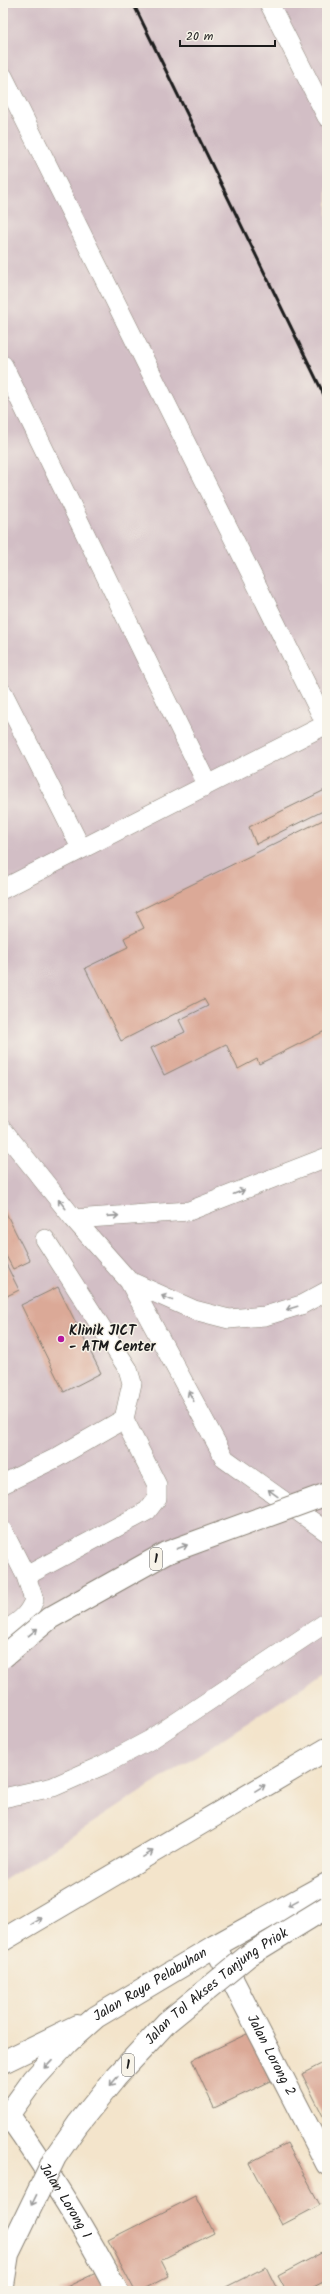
<svg xmlns="http://www.w3.org/2000/svg" width="330" height="2294" font-family="Kalam,sans-serif">
  <rect width="100%" height="100%" fill="#f7f3e8"/>
  <filter id="ink" filterUnits="userSpaceOnUse"><feTurbulence type="fractalNoise" baseFrequency=".025" numOctaves="2"/><feDisplacementMap in="SourceGraphic" scale="8" xChannelSelector="R" yChannelSelector="G"/><feConvolveMatrix kernelMatrix="1 2 1 2 8 2 1 2 1" color-interpolation-filters="sRGB"/></filter>
  <filter id="wash" filterUnits="userSpaceOnUse"><feTurbulence type="fractalNoise" baseFrequency=".012" numOctaves="4" result="noise"/><feDisplacementMap in="SourceGraphic" scale="16" xChannelSelector="R" yChannelSelector="G"/><feGaussianBlur stdDeviation="0.9" result="paint"/><feColorMatrix in="noise" values="0 0 0 0 0 0 0 0 0 0 0 0 0 0 0 0 0 1.4 0 .05"/><feComposite in="paint" operator="in"/></filter>
  <g filter="url(#wash)">
    <rect width="100%" height="100%" fill="#f3e4cb"/>
    <path fill="#d2bec5" d="M3 3H327V1671L3 1881Z"/>
    <g id="blocks">
      <path fill="#dba997" d="M327 789V809L256 844 249 827Z
        M327 818V1030L259 1064 257 1059 238 1069 226 1044 164 1075 151 1048 185 1032 179 1020 208 1006 204 999 121 1041 85 968 128 947 124 938 144 928 136 912Z
        M3 1207 30 1261 13 1269 3 1250Z
        M3 1258 19 1290 3 1298Z
        M58 1287 101 1373 64 1392 21 1305Z
        M249 2033 271 2081 214 2108 192 2060Z
        M327 2061V2121L326 2122 302 2074Z
        M287 2143 320 2205 282 2225 249 2163Z
        M195 2196 214 2233 161 2260 169 2276 140 2291H135L108 2240Z
        M327 2250V2280L306 2291H286L278 2276Z
        M266 2267 278 2291H218Z
        M96 2273 105 2291H58Z"/>
    </g>
  </g>
  <g filter="url(#ink)">
    <use href="#blocks" fill-opacity="0" stroke="#888074" stroke-width="1"/>
    <g fill="none" stroke-linecap="round" stroke-linejoin="round">
      <defs>
        <path id="service" d="M269 3 327 117
          M3 76 326 724
          M3 365 207 784
          M3 693 81 848
          M3 889 327 724
          M3 1130 74 1219 129 1281 194 1310 229 1319 265 1316 301 1305 327 1291
          M74 1219 189 1211 327 1157
          M129 1281 225 1459 327 1532
          M3 1484 56 1458 124 1419 132 1383 128 1369 45 1239
          M3 1531 26 1576 34 1600C28 1616 18 1623 3 1631
          M26 1576 147 1511 157 1498V1485L124 1419
          M3 1798 53 1787 103 1765 150 1740 327 1622"/>
        <g id="minor">
          <path id="s1" d="M215 1946 327 2164"/>
          <path id="s2" d="M8 2114C48 2171 85 2229 117 2291"/>
        </g>
        <g id="trunk">
          <path d="M3 1940 327 1749"/>
          <path d="M3 2062 77 2026"/>
          <path id="s3" d="M3 2122 34 2079 68 2042 96 2017 215 1946 327 1884"/>
        </g>
      </defs>
      <use href="#service" stroke="#888074" stroke-width="20"/>
      <use href="#minor" stroke="#888074" stroke-width="24"/>
      <use href="#trunk" stroke="#888074" stroke-width="24"/>
      <use href="#service" stroke="#fff" stroke-width="19"/>
      <use href="#minor" stroke="#fff" stroke-width="22"/>
      <use href="#trunk" stroke="#fff" stroke-width="22"/>
      <path stroke="#1c1c1c" stroke-width="3" d="M133 3 327 401"/>
      <defs>
        <g id="motorway-bridge">
          <path d="M3 1657 50 1618 166 1553 327 1494"/>
          <path id="s4" d="M3 2285 8 2254 55 2157 78 2124 116 2077 167 2022 249 1955 327 1907"/>
        </g>
      </defs>
      <use href="#motorway-bridge" stroke="#888074" stroke-width="24" stroke-linecap="butt"/>
      <use href="#motorway-bridge" stroke="#fff" stroke-width="22"/>
    </g>
    <defs><path id="oneway-shaft" d="M-6 0H5M1.5-3L5.5 0L1.5 3" fill="none" stroke-width="1.6" stroke-linecap="round" stroke-linejoin="round"/></defs>
    <g stroke="#999">
      <use href="#oneway-shaft" transform="translate(239 1192) rotate(-21)"/>
      <use href="#oneway-shaft" transform="translate(62 1204) rotate(-129)"/>
      <use href="#oneway-shaft" transform="translate(113 1216) rotate(-4)"/>
      <use href="#oneway-shaft" transform="translate(167 1298) rotate(-156)"/>
      <use href="#oneway-shaft" transform="translate(292 1308) rotate(163)"/>
      <use href="#oneway-shaft" transform="translate(191 1396) rotate(-118)"/>
      <use href="#oneway-shaft" transform="translate(273 1493) rotate(-144)"/>
      <use href="#oneway-shaft" transform="translate(182 1547) rotate(-20)"/>
      <use href="#oneway-shaft" transform="translate(33 1632) rotate(-40)"/>
      <use href="#oneway-shaft" transform="translate(260 1788) rotate(-31)"/>
      <use href="#oneway-shaft" transform="translate(148 1854) rotate(-31)"/>
      <use href="#oneway-shaft" transform="translate(293 1903) rotate(151)"/>
      <use href="#oneway-shaft" transform="translate(37 1921) rotate(-31)"/>
      <use href="#oneway-shaft" transform="translate(48 2064) rotate(133)"/>
      <use href="#oneway-shaft" transform="translate(114 2081) rotate(130)"/>
      <use href="#oneway-shaft" transform="translate(34 2200) rotate(116)"/>
    </g>
  </g>
  <circle fill="#b5179e" stroke="#f7f3e8" stroke-width="1.5" cx="61" cy="1339" r="4"/>
  <g text-anchor="middle" dominant-baseline="central" stroke-width="3" stroke-linejoin="round" paint-order="stroke">
    <g fill="#f7f3e8" stroke="#5e5c59" stroke-width="1">
      <rect x="150" y="1548" width="12" height="22" rx="3"/>
      <rect x="122" y="2054" width="12" height="22" rx="3"/>
    </g>
    <g font-size="13" font-weight="bold" fill="#1c1c1c">
      <text x="156" y="1559">1</text>
      <text x="128" y="2065">1</text>
    </g>
    <g font-size="14" font-weight="bold" fill="#1c1c1c" stroke="#f7f3e8" text-anchor="start">
      <text x="69" y="1331">Klinik JICT<tspan x="69" dy="16">- ATM Center</tspan></text>
    </g>
    <g font-size="14" fill="#1c1c1c" stroke="#f7f3e8">
      <text stroke="none"><textPath href="#s3" startOffset="204">Jalan Raya Pelabuhan</textPath></text>
      <text stroke="none"><textPath href="#s4" startOffset="376">Jalan Tol Akses Tanjung Priok</textPath></text>
      <text stroke="none"><textPath href="#s1" startOffset="123">Jalan Lorong 2</textPath></text>
      <text stroke="none"><textPath href="#s2" startOffset="104">Jalan Lorong 1</textPath></text>
    </g>
  </g>
  <rect width="330" height="2294" fill="none" stroke="#f7f3e8" stroke-width="16"/>
  <path d="M180 40v6h95v-6" fill="none" stroke="#1c1c1c" stroke-width="2"/>
  <text x="186" y="40" font-size="12" fill="#1c1c1c" stroke="#f7f3e8" stroke-width="3" paint-order="stroke">20 m</text>
</svg>
